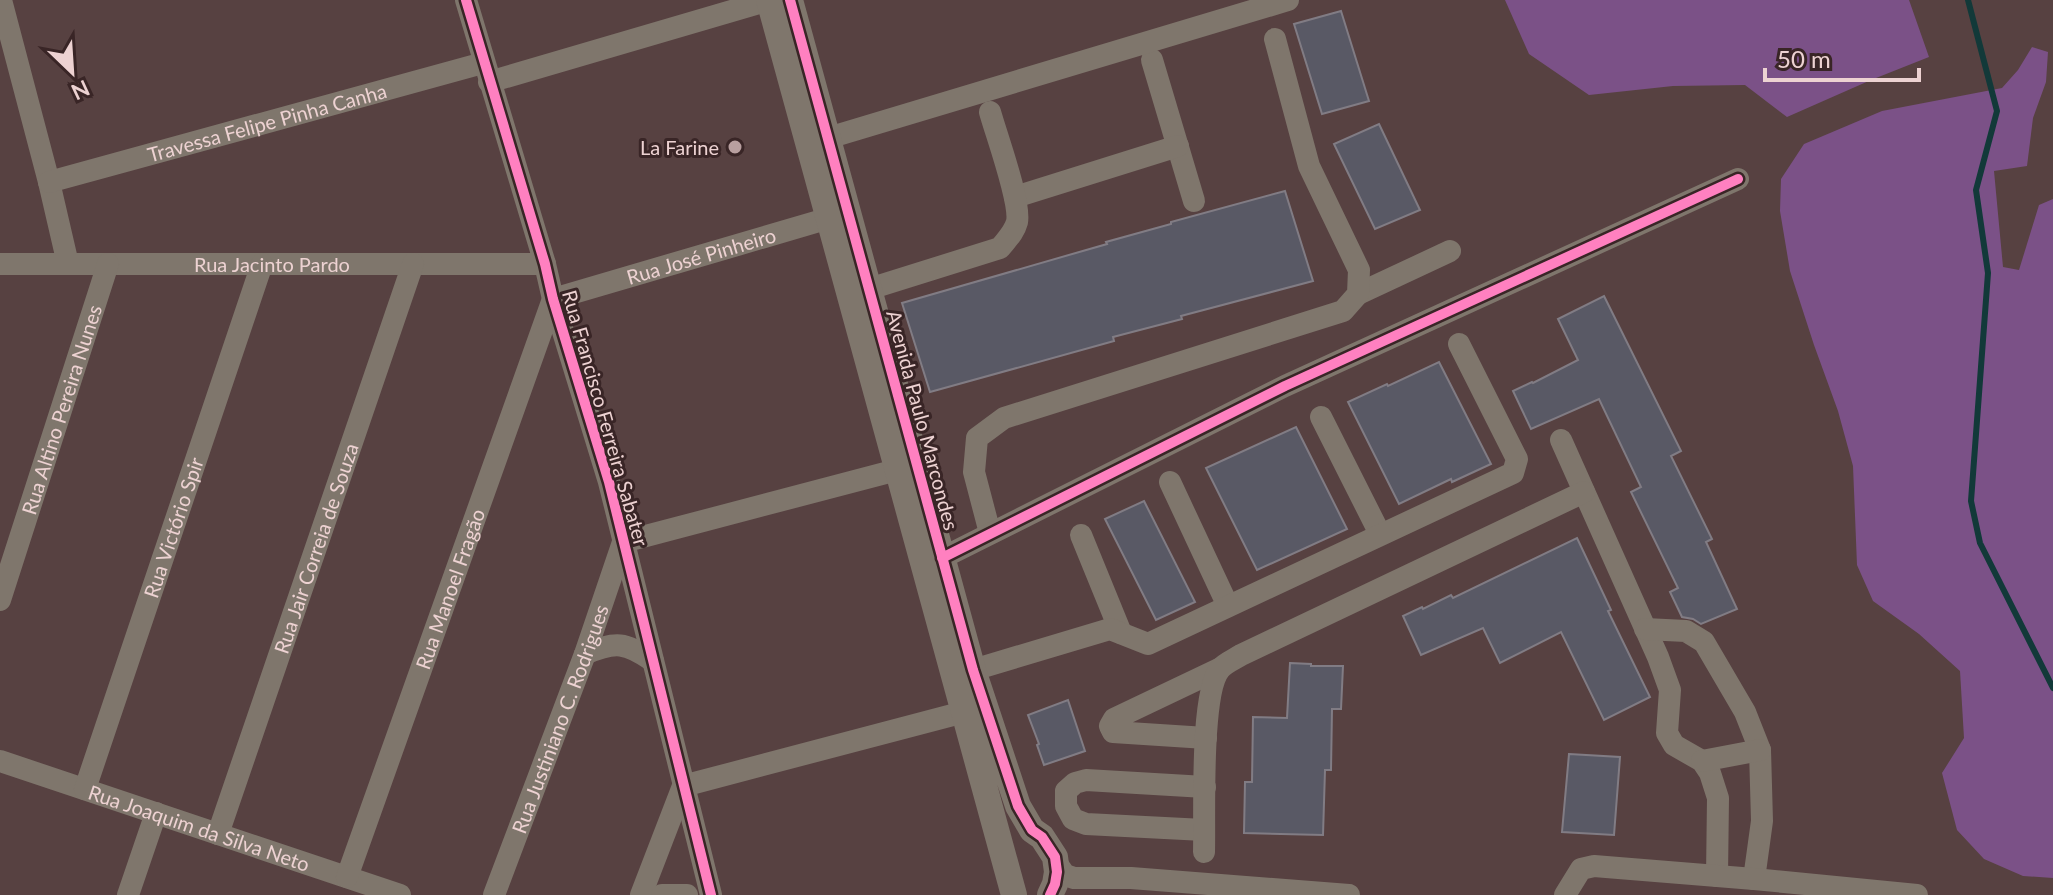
<svg xmlns="http://www.w3.org/2000/svg" width="2053" height="895" font-family="Lato,sans-serif">
  <rect width="100%" height="100%" fill="#574141"/>
  <path fill="#7b5187" d="M1505 0H1909L1929 57 1871 80 1787 117 1745 85 1673 86 1589 95 1529 54Z
    M2032 47 2048 52 2046 82 2033 118 2027 166 1994 171 2003 267 2019 270 2039 205 2053 199V878L2023 876 1984 859 1957 830 1942 773 1964 738 1960 671 1919 634 1873 601 1857 565 1853 466 1838 411 1814 345 1790 271 1780 211 1781 179 1804 144 1882 111 2002 88 2018 70Z"/>
  <g fill="none" stroke-linecap="round" stroke-linejoin="round">
    <path stroke="#123939" stroke-width="6" d="M1968 0 1997 111 1976 190 1988 273 1971 501 1980 543 2053 688"/>
  </g>
  <path fill="#595965" stroke="#817c84" stroke-width="2" d="M1341 11 1369 101 1322 114 1294 24Z
    M1379 124 1420 210 1375 229 1334 144Z
    M1285 191 1313 281 1181 316 1182 319 1113 337 1114 341 930 392 902 303 1107 244 1106 242 1171 224V222Z
    M1604 296 1681 451 1671 456 1712 539 1706 542 1737 609 1701 624 1693 619 1682 617 1670 592 1678 588 1631 492 1641 487 1599 399 1531 429 1513 391 1532 382 1533 383 1578 360 1558 319Z
    M1439 362 1491 464 1452 482 1451 479 1399 504 1348 402 1387 384 1388 386Z
    M1296 427 1347 529 1257 570 1206 468Z
    M1144 501 1195 602 1156 620 1105 519Z
    M1577 538 1611 610 1608 611 1650 697 1604 720 1561 632 1500 663 1483 628 1421 655 1403 616 1422 607 1423 609 1451 595 1453 598Z
    M1290 663 1311 664V666H1343L1341 709H1332L1331 770H1325L1323 835 1244 833 1245 782H1252L1253 717 1287 718Z
    M1068 700 1085 751 1044 765 1037 745 1039 744 1028 715Z
    M1569 754 1620 757 1614 835 1562 832Z"/>
  <g fill="none" stroke-linecap="round" stroke-linejoin="round">
    <g stroke="#7f766c" stroke-width="22">
      <path d="M1 0 49 182 68 264"/>
      <path d="M466 0 545 264 553 299 609 482 711 895"/>
      <path d="M1152 60 1194 201"/>
      <path d="M489 82 769 0"/>
      <path d="M828 138 1288 0"/>
      <path id="s1" d="M49 182 483 63"/>
      <path d="M1015 197 1178 146"/>
      <path id="s2" d="M0 264H545"/>
      <path d="M869 289 1000 248C1007 239 1014 233 1017 222 1021 202 996 134 990 112"/>
      <path d="M1358 294 1450 251"/>
      <path d="M1321 417 1380 534"/>
      <path d="M1561 440 1658 657 1670 690 1667 733 1674 745 1702 761 1710 773 1718 798 1717 876"/>
      <path d="M1170 482 1228 606"/>
      <path d="M990 533 974 472 977 438 1004 418 1343 311 1358 294 1359 270 1309 166 1275 39"/>
      <path d="M1081 535 1121 633"/>
      <path d="M942 558 1285 386 1738 179"/>
      <path id="s3" d="M0 600 108 264"/>
      <path d="M1645 629 1686 631 1704 642 1745 712 1760 750 1762 821 1754 879"/>
      <path d="M585 654C615 641 626 642 653 661"/>
      <path d="M973 670 1110 629 1148 644 1513 473 1517 459 1459 344"/>
      <path d="M1206 738 1113 732 1110 726 1114 719 1219 669"/>
      <path id="s4" d="M0 761 400 895"/>
      <path d="M1702 761 1760 750"/>
      <path d="M683 786 964 712"/>
      <path id="s5" d="M85 789 262 264"/>
      <path d="M1204 830 1086 824 1073 819 1066 806V791L1075 783 1086 780 1205 787"/>
      <path id="s6" d="M218 834 413 264"/>
      <path d="M1204 852C1205 817 1200 692 1220 669 1225 663 1235 659 1241 655L1584 492"/>
      <path d="M1057 864 1065 875 1074 878H1131L1349 895"/>
      <path id="s7" d="M347 877 553 299 843 214"/>
      <path d="M128 895 156 813"/>
      <path id="s8" d="M494 895 585 654 623 542 912 466"/>
      <path d="M641 895 683 786"/>
      <path d="M662 895H687"/>
      <path d="M1565 895 1581 869 1594 866 1754 879 1917 895"/>
    </g>
    <path stroke="#7f766c" stroke-width="26" d="M769 0 1014 895
      M790 0 973 670 1018 806 1032 830 1042 837 1055 857 1057 872 1055 884 1050 895"/>
    <defs>
      <path id="cycleway" d="M466 0 545 264 553 299 609 482 711 895
        M790 0 973 670 1018 806 1032 830 1042 837 1055 857 1057 872 1055 884 1050 895
        M942 558 1285 386 1738 179"/>
    </defs>
    <use href="#cycleway" stroke="#392526" stroke-width="15"/>
    <use href="#cycleway" stroke="#ff80c0" stroke-width="10"/>
  </g>
  <circle fill="#b89f9f" stroke="#392526" stroke-width="3" cx="735" cy="147" r="8"/>
  <g text-anchor="middle" dominant-baseline="central" stroke-width="6" stroke-linejoin="round" paint-order="stroke">
    <g font-size="20" fill="#edd2d2" stroke="#392526">
      <text stroke="none"><textPath href="#s1" startOffset="226">Travessa Felipe Pinha Canha</textPath></text>
      <text stroke="none"><textPath href="#s7" startOffset="768">Rua José Pinheiro</textPath></text>
      <text stroke="none"><textPath href="#s2" startOffset="272">Rua Jacinto Pardo</textPath></text>
      <text stroke="none"><textPath href="#s3" startOffset="200">Rua Altino Pereira Nunes</textPath></text>
      <text transform="translate(606 418) rotate(74)">Rua Francisco Ferreira Sabater</text>
      <text transform="translate(923 420) rotate(75)">Avenida Paulo Marcondes</text>
      <text stroke="none"><textPath href="#s5" startOffset="276">Rua Victório Spir</textPath></text>
      <text stroke="none"><textPath href="#s6" startOffset="302">Rua Jair Correia de Souza</textPath></text>
      <text stroke="none"><textPath href="#s7" startOffset="306">Rua Manoel Fragão</textPath></text>
      <text stroke="none"><textPath href="#s8" startOffset="188">Rua Justiniano C. Rodrigues</textPath></text>
      <text stroke="none"><textPath href="#s4" startOffset="210">Rua Joaquim da Silva Neto</textPath></text>
    </g>
    <g font-size="20" fill="#edd2d2" stroke="#392526" text-anchor="end">
      <text x="719" y="147">La Farine</text>
    </g>
  </g>
  <g transform="translate(72 72) rotate(155)" stroke="#392526" stroke-width="6" paint-order="stroke">
  <path d="M0-6L14 30L0 20L-14 30Z" fill="#edd2d2"/>
  <text y="-12" font-size="22" font-weight="bold" text-anchor="middle" fill="#edd2d2">N</text>
  </g>
  <path d="M1765 68v12h154v-12" fill="none" stroke="#edd2d2" stroke-width="4"/>
  <text x="1777" y="68" font-size="24" fill="#edd2d2" stroke="#392526" stroke-width="6" paint-order="stroke">50 m</text>
</svg>
